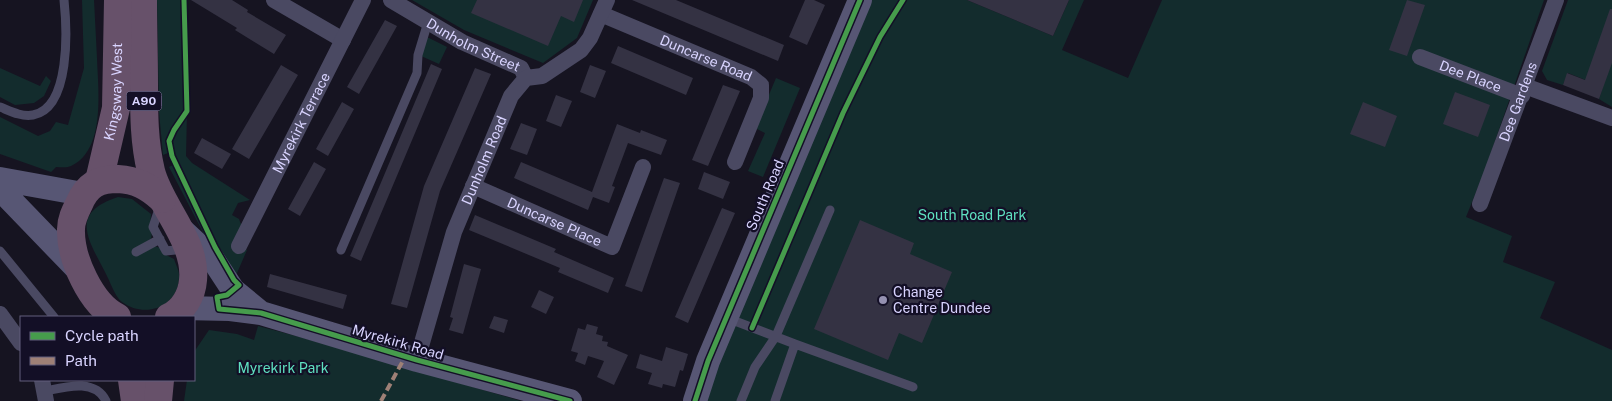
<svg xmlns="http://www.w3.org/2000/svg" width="1612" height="401" font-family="'Public Sans',sans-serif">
  <rect width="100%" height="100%" fill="#161421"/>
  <path fill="#132c2d" d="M82 0H94C95 19 96 39 97 58 98 89 106 150 71 166 67 168 61 167 56 167L51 172 0 154V117L38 136 50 131 56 122 68 125 84 68Z
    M157 0H184L187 111 186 156 192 163 250 200 238 203 232 215 239 219 242 227 235 243 247 250 234 280 220 265 169 167 173 165 168 153 163 155 159 112Z
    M412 0H593L577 38 543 63 464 30Z
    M860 0H967L1053 36 1069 0H1084L1062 50 1128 78 1162 0H1544L1485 170 1466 217 1512 236 1503 262 1555 282 1540 318 1612 350V401H695Z
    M1568 0H1612V107L1599 99 1603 87 1568 73 1563 85 1547 80 1542 71Z
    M427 37 447 47 439 64 421 56Z
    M0 68 40 86 46 76 51 81 44 96 34 103 15 105 0 97Z
    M776 78 800 88 763 177 748 171 765 133 755 128Z
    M118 197 132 199 151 214 150 229 152 233 151 239 132 250 154 246 161 248 164 254 174 259C176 265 180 272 179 278 178 307 145 319 122 302 115 297 110 281 105 272 88 239 69 213 118 197Z
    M258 326 300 337 521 401H184L187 380H194V352L209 330 237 334 254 340Z"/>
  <path fill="#343243" d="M191 0H232L248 10 247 12 286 35 274 54 235 30 237 28Z
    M477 0H583L574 22 561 16 548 46 471 13Z
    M632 0H676L784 45 778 61Z
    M805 0H814L825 5 807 45 789 37Z
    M967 0H1069L1053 36Z
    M1407 0 1425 5 1407 56 1389 50Z
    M1610 9H1612V63L1599 99 1563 85 1567 73 1585 80Z
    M385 20 397 26 359 94 347 87Z
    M618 46 693 78 686 95 611 63Z
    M431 64 442 69 361 261 350 256Z
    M281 65 298 75 249 159 232 149Z
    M590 65 606 71 595 98 580 92Z
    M475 68 491 74 440 191 407 308 391 304 424 186Z
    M723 85 740 91 708 166 692 160Z
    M1455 92 1490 105 1478 137 1443 124Z
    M556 95 572 101 561 127 546 121Z
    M342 102 354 109 328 156 316 149Z
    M1363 102 1397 116 1385 147 1350 134Z
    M521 123 537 129 527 155 510 149Z
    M617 124 640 133 641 130 667 140 661 155 628 143 612 186 615 187 609 203 593 197 588 210 514 178 521 162 592 192Z
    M202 138 231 154 222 169 194 153Z
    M314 162 326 169 300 216 288 209Z
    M704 172 730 182 723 199 698 189Z
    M664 178 680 183 642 292 625 286Z
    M722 208 735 213 688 323 675 317Z
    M475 215 556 249 554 252 614 278 608 293 558 272 560 268 469 230Z
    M860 220 914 243 910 254 952 272 922 343 899 333 888 360 814 329Z
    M464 264 481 269 463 334 449 330 453 318 450 317Z
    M270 274 347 295 343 309 267 287Z
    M539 290 554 297 546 314 531 307Z
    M494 316 508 320 504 333 489 328Z
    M587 324 598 327 596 334 603 336 602 341 608 342 607 346 628 355 614 385 597 377 604 361 588 356 585 365 575 361 578 353 571 351 578 328 585 330Z
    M666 347 688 354 683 371 680 370 675 387 663 384 662 388 648 384 652 373 636 368 640 354 662 361Z"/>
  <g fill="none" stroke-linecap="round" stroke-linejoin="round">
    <path stroke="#4a4962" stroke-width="9" d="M0 107C10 111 21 117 33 115 71 108 67 28 64 0
      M160 206 153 227 166 251 184 249
      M341 250 417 73 418 55 428 22
      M0 251 54 317
      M136 252 160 239
      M727 318 795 344 775 401
      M795 344 913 387
      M45 391C65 387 95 378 106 401
      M741 401 755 367 776 336 830 210"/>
    <g stroke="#4a4962" stroke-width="16">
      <path d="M274 0 343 40"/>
      <path id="s1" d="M391 0 462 42 521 68 526 78"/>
      <path id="s2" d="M601 14 751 77 761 85V98L735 162"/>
      <path id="s3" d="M1420 57 1522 96"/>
      <path d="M1525 86 1612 118"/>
      <path id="s4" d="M473 186 612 247 643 167"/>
      <path id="s5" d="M1480 204 1556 0"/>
      <path id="s6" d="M239 246 363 0"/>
      <path d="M0 314 21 343"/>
      <path id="s7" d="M417 360 454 232 511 96 526 78 542 76 581 50 590 38 607 0"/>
      <path d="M42 380 46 401"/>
    </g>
    <path stroke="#575674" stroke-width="24" d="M0 179 83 194
      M0 189 82 274
      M181 229 212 258 233 290 261 313
      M182 308 230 309 261 313 417 360 570 401
      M695 401 708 361 860 0"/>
    <g stroke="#67516a" stroke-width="28">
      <path d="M143 0C143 28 144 56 144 84 144 114 144 142 151 171 160 207 197 241 193 280 192 295 183 311 169 317"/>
      <path id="s8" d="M99 181 116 108 118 0"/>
      <path d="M117 317C91 304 70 258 71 229 71 220 75 212 79 204 87 185 98 179 118 179 136 180 148 186 162 199"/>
      <path d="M132 380 135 401"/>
      <path d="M158 401 160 380"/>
    </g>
    <path stroke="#9e8076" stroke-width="4" stroke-dasharray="8 4" stroke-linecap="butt" d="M381 401 405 357"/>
    <defs>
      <path id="cycleway" d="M184 0 187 111 174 130 169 141 172 156 215 247 234 280 239 285 227 295 217 297 219 309 261 313 417 360 570 401
        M752 328 843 113 880 37 903 0
        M695 401 708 361 860 0"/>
    </defs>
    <use href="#cycleway" stroke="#130f26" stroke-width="8"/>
    <use href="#cycleway" stroke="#469c4c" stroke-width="5"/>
  </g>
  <circle fill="#9591b1" stroke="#130f26" stroke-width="2" cx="883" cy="300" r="5"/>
  <g text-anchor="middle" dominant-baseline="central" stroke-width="4.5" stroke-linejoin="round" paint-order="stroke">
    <rect fill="#130f26" stroke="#9e99be" stroke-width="1" x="126.5" y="91.5" width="35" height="19" rx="4"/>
    <g font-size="12" font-weight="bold" fill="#d9d4ff">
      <text x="144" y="101">A90</text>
    </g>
    <g font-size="14" fill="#d9d4ff" stroke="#130f26">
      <text stroke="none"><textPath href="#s1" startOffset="94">Dunholm Street</textPath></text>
      <text stroke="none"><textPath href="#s2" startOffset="114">Duncarse Road</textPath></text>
      <text stroke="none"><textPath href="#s3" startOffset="54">Dee Place</textPath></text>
      <text stroke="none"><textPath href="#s8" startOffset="91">Kingsway West</textPath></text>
      <text stroke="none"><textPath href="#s5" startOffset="109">Dee Gardens</textPath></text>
      <text stroke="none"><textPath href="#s6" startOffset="138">Myrekirk Terrace</textPath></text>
      <text stroke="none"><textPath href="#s7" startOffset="211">Dunholm Road</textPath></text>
      <text transform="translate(765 195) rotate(-67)">South Road</text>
      <text stroke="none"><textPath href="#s4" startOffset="89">Duncarse Place</textPath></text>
      <text transform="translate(398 342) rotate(16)">Myrekirk Road</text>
    </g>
    <g font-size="14" fill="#5fe0c0" stroke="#130f26">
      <text x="972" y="215">South Road Park</text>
      <text x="283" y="368">Myrekirk Park</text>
    </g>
    <g font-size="14" fill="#d9d4ff" stroke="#130f26" text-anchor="start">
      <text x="893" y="292">Change<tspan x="893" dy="16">Centre Dundee</tspan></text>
    </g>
  </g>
  <rect x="20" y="316" width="175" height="65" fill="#130f26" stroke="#625e7d"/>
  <rect x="30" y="332" width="25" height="8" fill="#469c4c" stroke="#625e7d"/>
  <text x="65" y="341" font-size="15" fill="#d9d4ff">Cycle path</text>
  <rect x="30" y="357" width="25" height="8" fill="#9e8076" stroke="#625e7d"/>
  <text x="65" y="366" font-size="15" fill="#d9d4ff">Path</text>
</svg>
